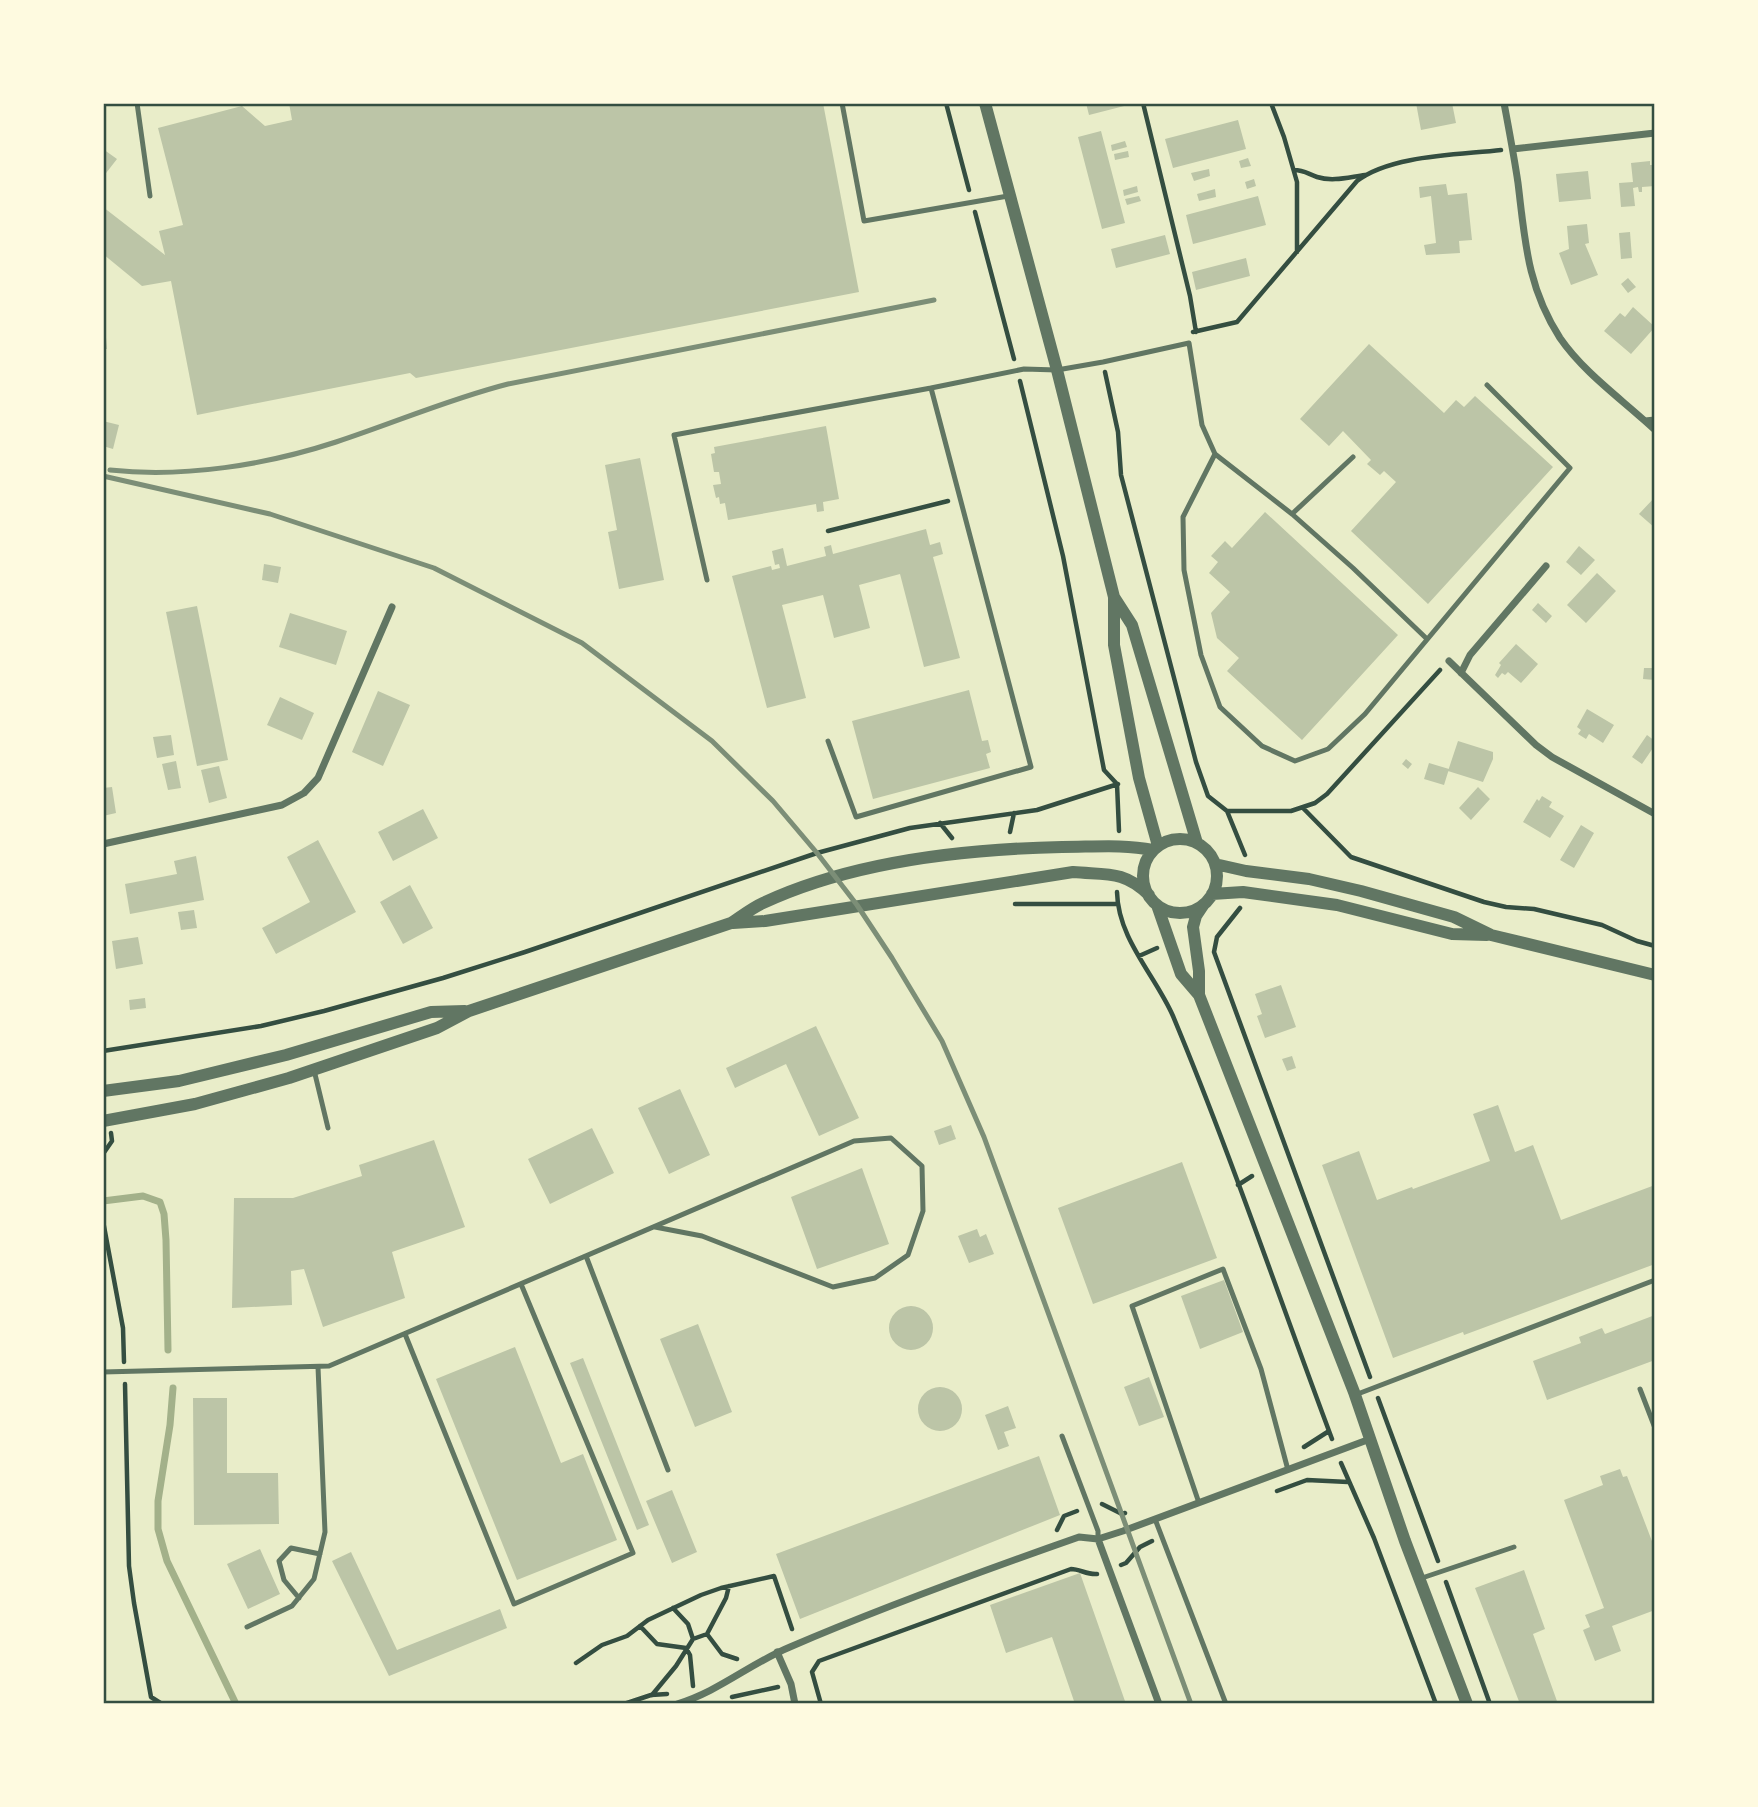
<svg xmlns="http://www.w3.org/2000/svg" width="1758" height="1807" font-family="Rubik,sans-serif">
  <rect width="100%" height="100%" fill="#e9edc9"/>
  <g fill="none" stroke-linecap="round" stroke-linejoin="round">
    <path stroke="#a3b18a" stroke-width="7" d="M103 1201 143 1196 160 1202 164 1214 166 1240 168 1350
      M173 1388 170 1425 158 1501V1529L167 1561 236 1704"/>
  </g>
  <path fill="#bcc5a7" d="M289 103H823L859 292 416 378 410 373 197 415 171 281 142 286 103 254V207L165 255 159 231 183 225 158 128 242 106 265 126 292 120Z
    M1086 103H1132V104L1089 115Z
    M1416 103H1452L1456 123 1421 130Z
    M1238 120 1246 149 1173 168 1165 139Z
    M1101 131 1125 223 1102 229 1078 137Z
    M1125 141 1127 147 1112 151 1111 145Z
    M103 149 117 159 103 177Z
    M1128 151 1129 157 1115 160 1114 154Z
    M1248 158 1251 166 1241 168 1239 161Z
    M1650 161V165H1655V186L1642 187V192H1639L1638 187 1633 188 1635 206 1621 207 1619 183 1633 182 1631 163Z
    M1209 169 1210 176 1194 181 1191 173Z
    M1588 171 1591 199 1559 202 1556 174Z
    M1254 179 1256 186 1247 189 1245 182Z
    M1446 184 1448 195 1467 193 1472 240 1459 241 1460 253 1426 255 1424 245 1436 243 1431 196 1420 198 1419 187Z
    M1137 186 1138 192 1124 196 1123 190Z
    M1215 189 1216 197 1199 201 1197 194Z
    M1139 196 1141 201 1127 205 1125 199Z
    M1258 196 1266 225 1193 244 1186 215Z
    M1587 224 1589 243 1585 244 1598 275 1571 285 1559 253 1569 249 1567 226Z
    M1630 232 1632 258 1621 259 1619 233Z
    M1165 235 1170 254 1116 268 1111 249Z
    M1246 258 1250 276 1196 290 1192 272Z
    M1628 278 1636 287 1628 293 1621 284Z
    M1633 307 1655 327 1631 354 1604 331 1620 313 1625 317Z
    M105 326 107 349H103V327Z
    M1369 344 1444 413 1456 400 1464 407 1475 396 1553 467 1428 604 1351 531 1396 482 1384 471 1380 475 1367 464 1371 460 1343 431 1329 446 1300 419Z
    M103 421 119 425 113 449 103 446Z
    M826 426 839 499 823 502 824 511 817 512 816 504 728 520 725 503 720 504 719 497 716 498 713 485 721 484 719 472H714L711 454 715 453 714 447Z
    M640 458 664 580 619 589 608 532 617 530 605 465Z
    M1655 497V528L1639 514Z
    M1265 512 1398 635 1302 740 1227 671 1239 658 1217 638 1211 613 1230 592 1209 573 1218 562 1211 556 1225 541 1232 548Z
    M926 529 930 545 940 542 943 554 933 557 960 658 924 667 900 574 859 585 870 628 834 638 823 595 782 605 806 698 767 708 732 576 771 566 772 570 780 568 779 564 775 565 772 551 783 548 787 566 826 556 824 547 831 545 833 554Z
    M1579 546 1595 560 1581 575 1566 562Z
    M264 564 281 567 278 583 262 580Z
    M1597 573 1616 591 1586 623 1567 605Z
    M1538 603 1552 616 1546 623 1532 610Z
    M197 606 228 760 197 766 166 612Z
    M290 613 347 631 336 665 279 647Z
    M1516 644 1538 664 1521 683 1508 672 1505 675 1502 673 1498 678 1495 675 1501 665 1499 663Z
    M1644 668H1655V680L1643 679Z
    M969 690 982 741 988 740 991 752 986 754 990 768 873 799 852 721Z
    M378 691 410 705 383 766 352 752Z
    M280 697 314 713 302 740 267 725Z
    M1587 709 1614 725 1603 743 1589 734 1586 739 1578 734 1581 730 1577 727Z
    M171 735 174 755 157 758 153 737Z
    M1647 735 1655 741V745L1642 764 1632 757Z
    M1458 741 1493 752V759L1483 782 1448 771Z
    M1406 759 1412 764 1408 769 1402 764Z
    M176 761 181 788 168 790 162 764Z
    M1429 763 1449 769 1444 785 1424 779Z
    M219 766 227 798 209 803 201 770Z
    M112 787 116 813 103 816V788Z
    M1478 787 1490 799 1471 820 1459 808Z
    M1542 796 1552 802 1549 807 1564 816 1550 838 1523 822 1537 799 1539 801Z
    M423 809 438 838 393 861 378 832Z
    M1581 825 1594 833 1574 868 1560 860Z
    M318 840 356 912 276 954 262 928 310 902 287 857Z
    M196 856 204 900 130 914 125 884 177 874 174 861Z
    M410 885 433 928 403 944 380 902Z
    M194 910 197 928 181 930 178 912Z
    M138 937 143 964 116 969 112 941Z
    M1281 985 1296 1027 1265 1038 1257 1016 1262 1014 1255 994Z
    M145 998 146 1008 130 1010 129 1000Z
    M816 1026 859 1118 819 1136 786 1064 735 1088 726 1068Z
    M1292 1056 1296 1068 1287 1071 1282 1059Z
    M680 1089 710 1155 669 1174 638 1108Z
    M1498 1105 1515 1152 1533 1145 1561 1220 1655 1185V1264L1464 1335 1463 1332 1393 1358 1322 1165 1359 1151 1377 1200 1412 1187 1413 1189 1490 1161 1473 1114Z
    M951 1125 956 1139 939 1145 934 1131Z
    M592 1128 614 1173 550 1204 528 1159Z
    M434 1140 465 1227 392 1252 405 1298 323 1327 304 1269 291 1271 292 1305 232 1308 234 1198H293L362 1176 359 1165Z
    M1182 1162 1217 1258 1093 1304 1058 1208Z
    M862 1168 889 1244 817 1269 791 1197Z
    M977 1229 980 1237 986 1234 994 1254 969 1263 958 1236Z
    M1224 1280 1243 1332 1200 1349 1181 1296Z
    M889 1328a22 22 0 1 1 44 0a22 22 0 1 1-44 0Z
    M1655 1315V1360L1547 1400 1533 1361 1581 1343 1579 1337 1602 1328 1605 1334Z
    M698 1324 732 1412 695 1427 660 1339Z
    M515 1347 561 1463 583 1454 617 1540 517 1580 436 1379Z
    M583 1358 649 1525 637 1530 570 1363Z
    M1149 1377 1164 1417 1139 1426 1124 1387Z
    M918 1409a22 22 0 1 1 44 0a22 22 0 1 1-44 0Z
    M193 1398H227V1473H278L279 1524 194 1525Z
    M1008 1406 1016 1428 1004 1432 1009 1446 998 1450 985 1415Z
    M1039 1456 1060 1515 800 1619 776 1554Z
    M1620 1469 1623 1477 1627 1476 1655 1549V1610L1612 1626 1621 1651 1595 1661 1583 1630 1590 1627 1585 1615 1604 1608 1564 1500 1603 1485 1600 1476Z
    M672 1490 697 1552 672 1563 646 1501Z
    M260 1549 280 1594 248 1609 227 1564Z
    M351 1552 397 1650 500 1609 507 1628 389 1676 332 1561Z
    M1524 1570 1545 1629 1533 1634 1558 1704H1520L1475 1588Z
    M1080 1573 1126 1704H1075L1052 1637 1006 1653 990 1605Z"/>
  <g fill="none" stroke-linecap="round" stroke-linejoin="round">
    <path stroke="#344e41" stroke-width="4.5" d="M946 103 969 190
      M1143 103 1190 296 1196 332
      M1271 103 1284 137 1297 182V252
      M1294 170C1304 170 1308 174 1317 177 1333 182 1349 177 1365 175
      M975 212 1014 359
      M1193 332 1237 322 1357 181C1391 155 1458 155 1501 150
      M1105 372 1118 432 1121 475 1196 762 1208 796 1227 811H1291L1315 803 1327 794 1440 670
      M1020 381 1063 556 1104 770 1117 784 1119 831
      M828 531 948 501
      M1303 808 1351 857 1484 902 1506 907 1534 909 1602 925 1637 941 1655 946
      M1227 811 1245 855
      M940 823 952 838
      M1010 832 1014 813
      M1117 892C1118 939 1155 975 1173 1016 1231 1155 1279 1298 1332 1439
      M1015 904H1118
      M1217 937 1214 952 1370 1377
      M1217 937 1240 908
      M1139 956 1157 948
      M103 1051 261 1026 324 1011 443 978 525 952 817 853 910 828 1037 810 1118 784
      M103 1154 112 1141 111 1133
      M1238 1185 1252 1176
      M103 1221 123 1328 124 1362
      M125 1384 129 1566 134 1603 151 1697 162 1704
      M1378 1398 1438 1561
      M1304 1447 1329 1431
      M1341 1463 1374 1538 1436 1704
      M1277 1491 1307 1480 1348 1482
      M1102 1504 1122 1514 1125 1513
      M1057 1530 1064 1516 1077 1511
      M1121 1565 1126 1563 1140 1547 1152 1541
      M1446 1582 1490 1704
      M673 1608 688 1624 693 1639
      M640 1626 657 1644 686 1648 690 1655 693 1686
      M707 1634 722 1654 737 1659
      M576 1663 602 1645 627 1636 648 1620 701 1595 721 1588 774 1576 792 1629
      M652 1695 676 1666 693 1639 707 1634 726 1598 729 1586
      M732 1697 778 1687
      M624 1704 651 1695 667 1694
      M821 1704 812 1672 819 1661 1071 1569C1080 1569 1087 1575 1097 1574"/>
    <path stroke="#617663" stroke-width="5" d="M137 103 150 196
      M842 103 864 221 1008 196
      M931 388 1024 369 1057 370 1103 362 1189 343 1202 425 1215 454 1183 517 1184 570 1201 655 1220 707 1262 746 1295 761 1328 749 1365 714 1570 468 1487 385
      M1215 454 1292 514 1353 568 1427 639
      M1292 514 1353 457
      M707 580 674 435 931 388 1031 767 856 817 828 741
      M314 1070 328 1128
      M586 1256 668 1470
      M405 1334 514 1604 633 1553 521 1284
      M103 1372 329 1366 854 1141 891 1138 922 1166 923 1211 908 1255 875 1278 833 1287 702 1236 655 1227
      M1640 1389 1655 1428
      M1355 1395 1655 1280
      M1062 1436 1098 1531V1539
      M1199 1503 1132 1306 1223 1269 1261 1369 1288 1470
      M1155 1519 1226 1704
      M1419 1579 1514 1547
      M299 1598 284 1580 279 1561 291 1548 320 1554
      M247 1627 292 1606 314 1579 325 1532 318 1367"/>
    <path stroke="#617663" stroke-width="7" d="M1504 103C1509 130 1514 156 1518 183 1525 240 1527 287 1560 338 1582 370 1616 395 1645 421L1655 420
      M1513 149 1655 133
      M1645 421 1655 430
      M1449 661 1536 745 1552 757 1655 814
      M1461 673 1470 655 1546 566
      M103 844 282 805 304 793 318 778 392 607
      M1098 1539 1159 1704
      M777 1652 791 1684 795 1704
      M677 1704C718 1692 751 1663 790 1647 885 1606 982 1571 1079 1537L1098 1539 1123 1531 1370 1439"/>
    <path stroke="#617663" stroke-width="12" d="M985 103 1057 370 1114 597V645L1139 778 1158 846
      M1114 597 1132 625 1197 843
      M1143 876a37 37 0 1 1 74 0a37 37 0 1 1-74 0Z
      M1215 864 1246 871 1309 879 1361 891 1454 917 1491 935 1655 975
      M1212 894 1243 892 1337 905 1452 934 1487 935
      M1157 905 1181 974 1199 995 1354 1392 1405 1541 1467 1704
      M733 923 765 921 1073 872C1106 875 1124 870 1149 895
      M1199 995V971L1193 927 1196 916 1204 904
      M103 1091 179 1081 286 1055 431 1012 465 1011
      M103 1121 195 1104 289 1078 437 1028 469 1011 731 923C742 916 752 908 763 903 853 861 964 849 1062 847 1093 847 1123 844 1153 850"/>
    <path stroke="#7c8e77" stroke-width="5" d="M110 470C184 478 266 465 336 442 394 423 449 399 508 384L934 300
      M103 476 270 514 434 568 582 643 712 741 773 801 817 853 857 905 892 958 942 1041 984 1137 1191 1704"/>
  </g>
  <rect width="1758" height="1807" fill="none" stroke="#fefae0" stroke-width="210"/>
  <rect x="105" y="105" width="1548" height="1597" fill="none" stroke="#344e41" stroke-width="2.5"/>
</svg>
